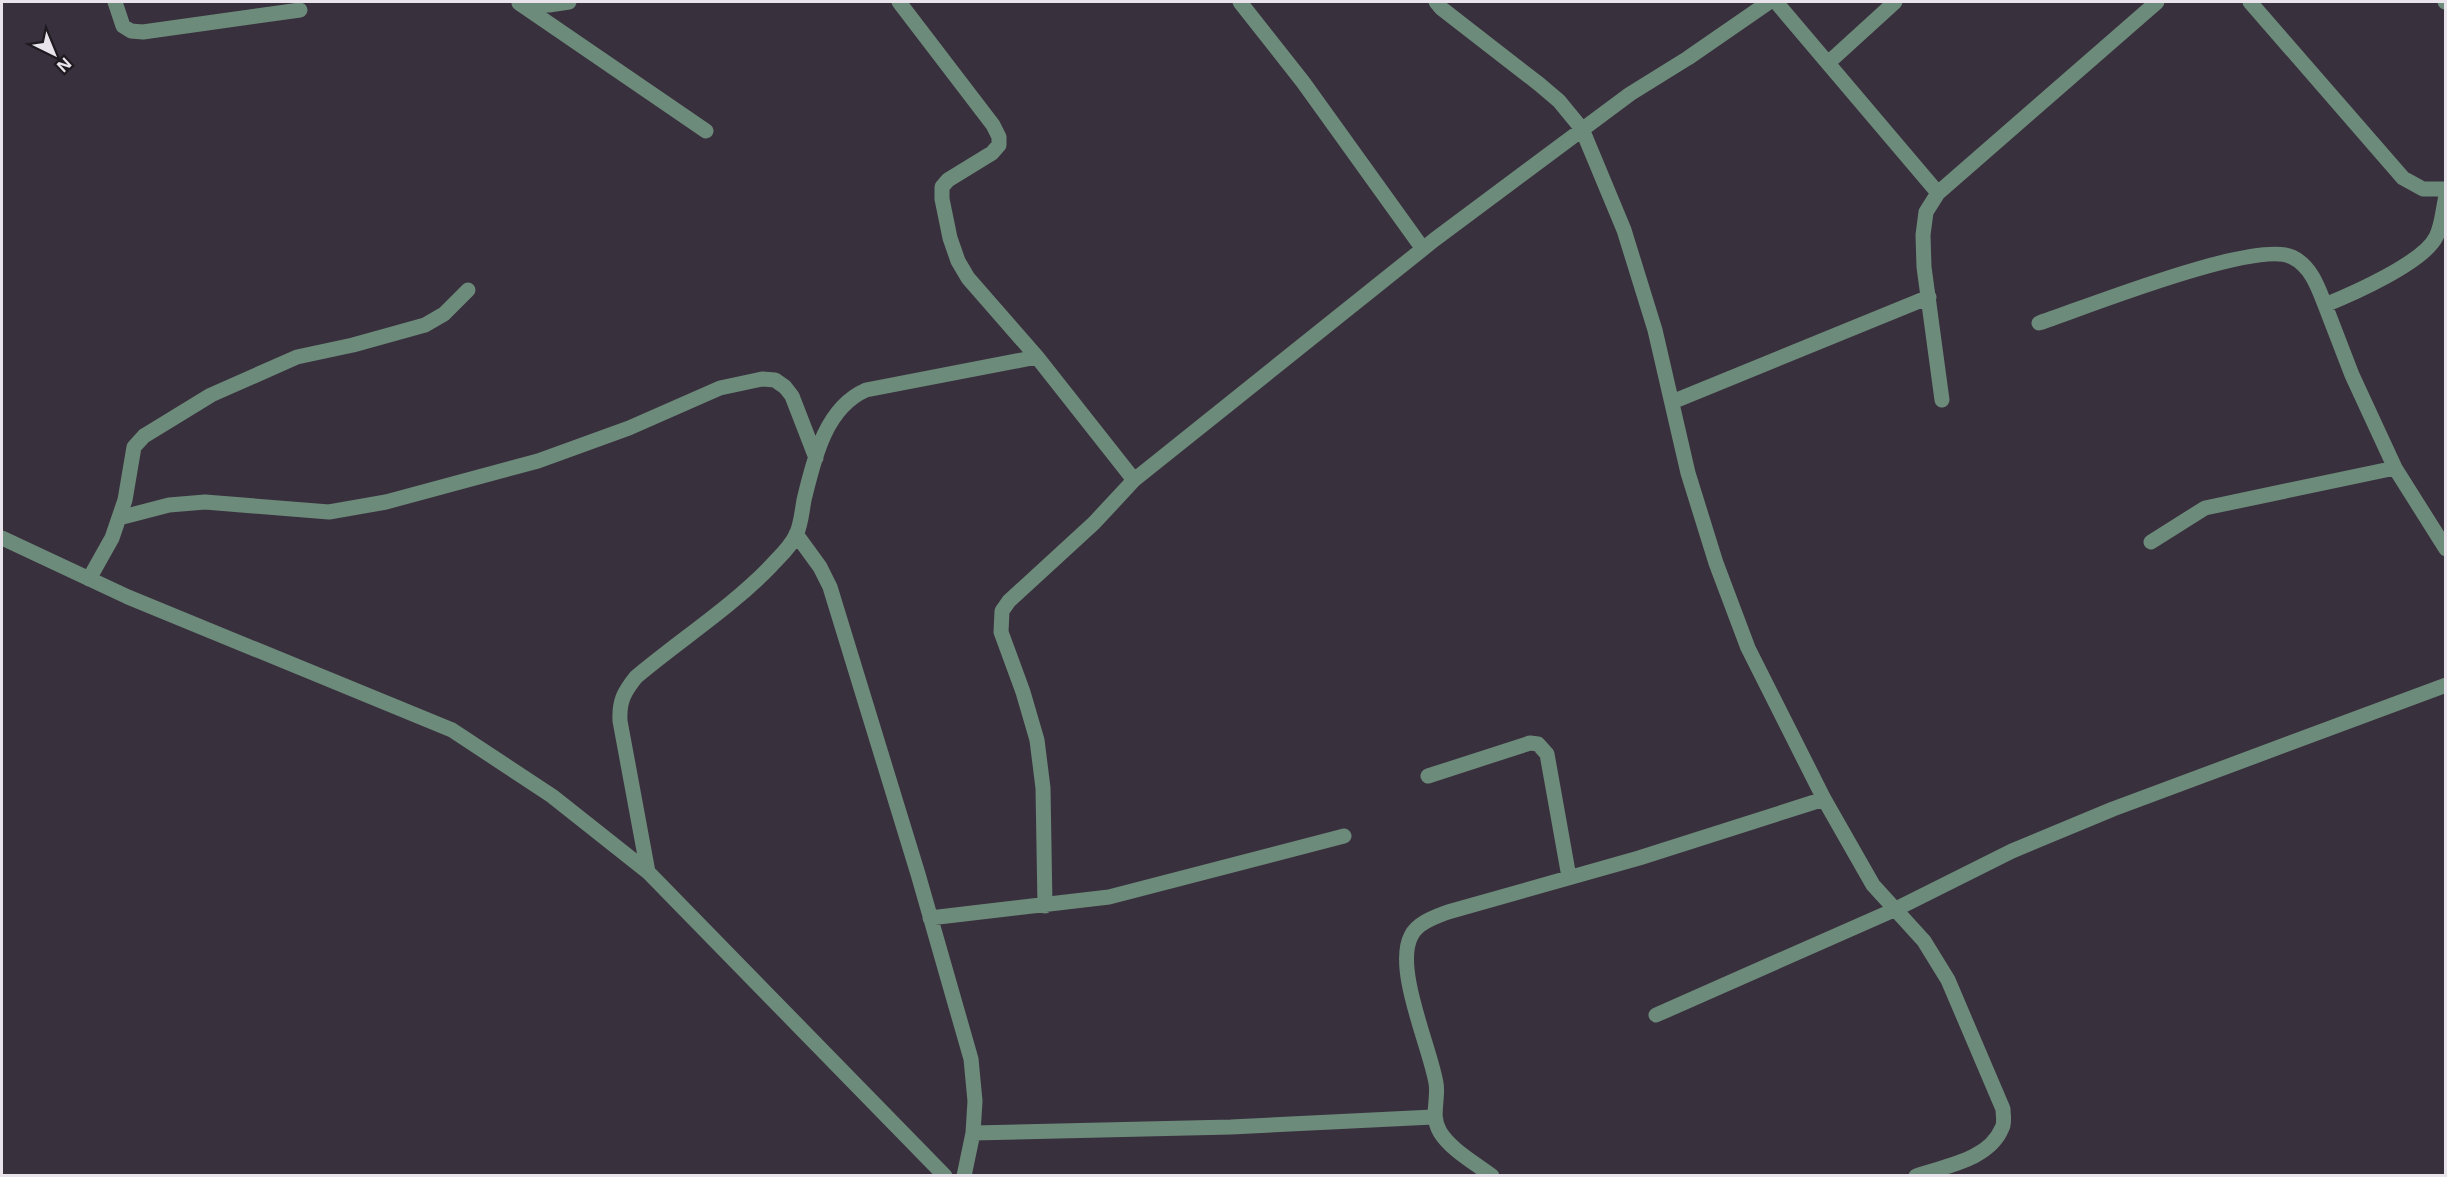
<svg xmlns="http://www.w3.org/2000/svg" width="2447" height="1177" font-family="'Noto Sans',sans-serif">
  <rect width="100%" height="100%" fill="#39303e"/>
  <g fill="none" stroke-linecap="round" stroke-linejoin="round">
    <path stroke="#6d8b7a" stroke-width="15" d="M115 2 123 26 131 31 143 32 300 10
      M899 2 993 125 999 137V145L992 153 948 180 942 187V199L950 238 958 261 968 278 1037 357 1134 480 1434 240 1630 94 1688 58 1769 2
      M1240 2 1303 82 1423 249
      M1436 2 1441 8 1539 84 1559 101 1582 129 1624 230 1655 330 1688 473 1716 563 1748 648 1824 799 1873 885 1924 941 1948 980 2003 1109C2003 1115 2005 1123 2002 1128 1989 1160 1945 1166 1916 1176
      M1776 2 1938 193
      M2250 2 2403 178 2423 189H2446
      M2445 2H2446
      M519 3 706 131
      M519 3 549 5 569 2
      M1828 63 1895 2
      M2446 196C2443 208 2442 226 2436 237 2423 263 2352 294 2325 305L2352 375 2395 468 2446 549
      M2039 323C2084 308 2256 239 2292 257 2311 266 2318 287 2325 305
      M1942 400 1924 267 1923 235 1926 212 1938 193 2157 2
      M1672 402 1929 297
      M119 518 169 505 205 502 329 512 386 502 538 461 629 428 720 388 762 379 775 380 785 387 792 396 816 458
      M796 534 820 567 830 587 918 874 971 1059 975 1101 973 1133 964 1176
      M2 538 128 597 452 730 552 796 648 872 945 1176
      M2151 542 2205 508 2395 468
      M89 579 112 538 125 500 134 447 144 436 211 395 297 357 353 345 425 325 444 314 468 290
      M1428 776 1530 743 1538 744 1547 754 1569 877
      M648 872 620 721C619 701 624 692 636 677 680 640 730 608 770 567 779 557 790 548 796 535 801 525 802 511 804 500 814 459 825 408 866 390L1037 357
      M1045 906 1043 788 1037 740 1023 692 1001 632 1002 611 1009 601 1094 523 1134 480
      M930 918 1109 897 1344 836
      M1656 1015 1894 910 2012 851 2113 809 2446 685
      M973 1133 1231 1127 1433 1117
      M1492 1176C1475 1163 1451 1150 1440 1132 1430 1115 1439 1100 1436 1083 1430 1047 1394 969 1411 936 1417 923 1435 917 1448 912L1639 858 1824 799"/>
  </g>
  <rect width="2447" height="1177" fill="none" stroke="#e9e3ec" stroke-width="6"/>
  <g transform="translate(54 54) rotate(137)" stroke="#1e1a20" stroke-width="4.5" paint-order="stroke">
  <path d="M0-4.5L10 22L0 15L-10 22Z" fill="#e9e3ec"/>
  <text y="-9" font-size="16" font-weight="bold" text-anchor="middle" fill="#e9e3ec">N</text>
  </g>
</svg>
